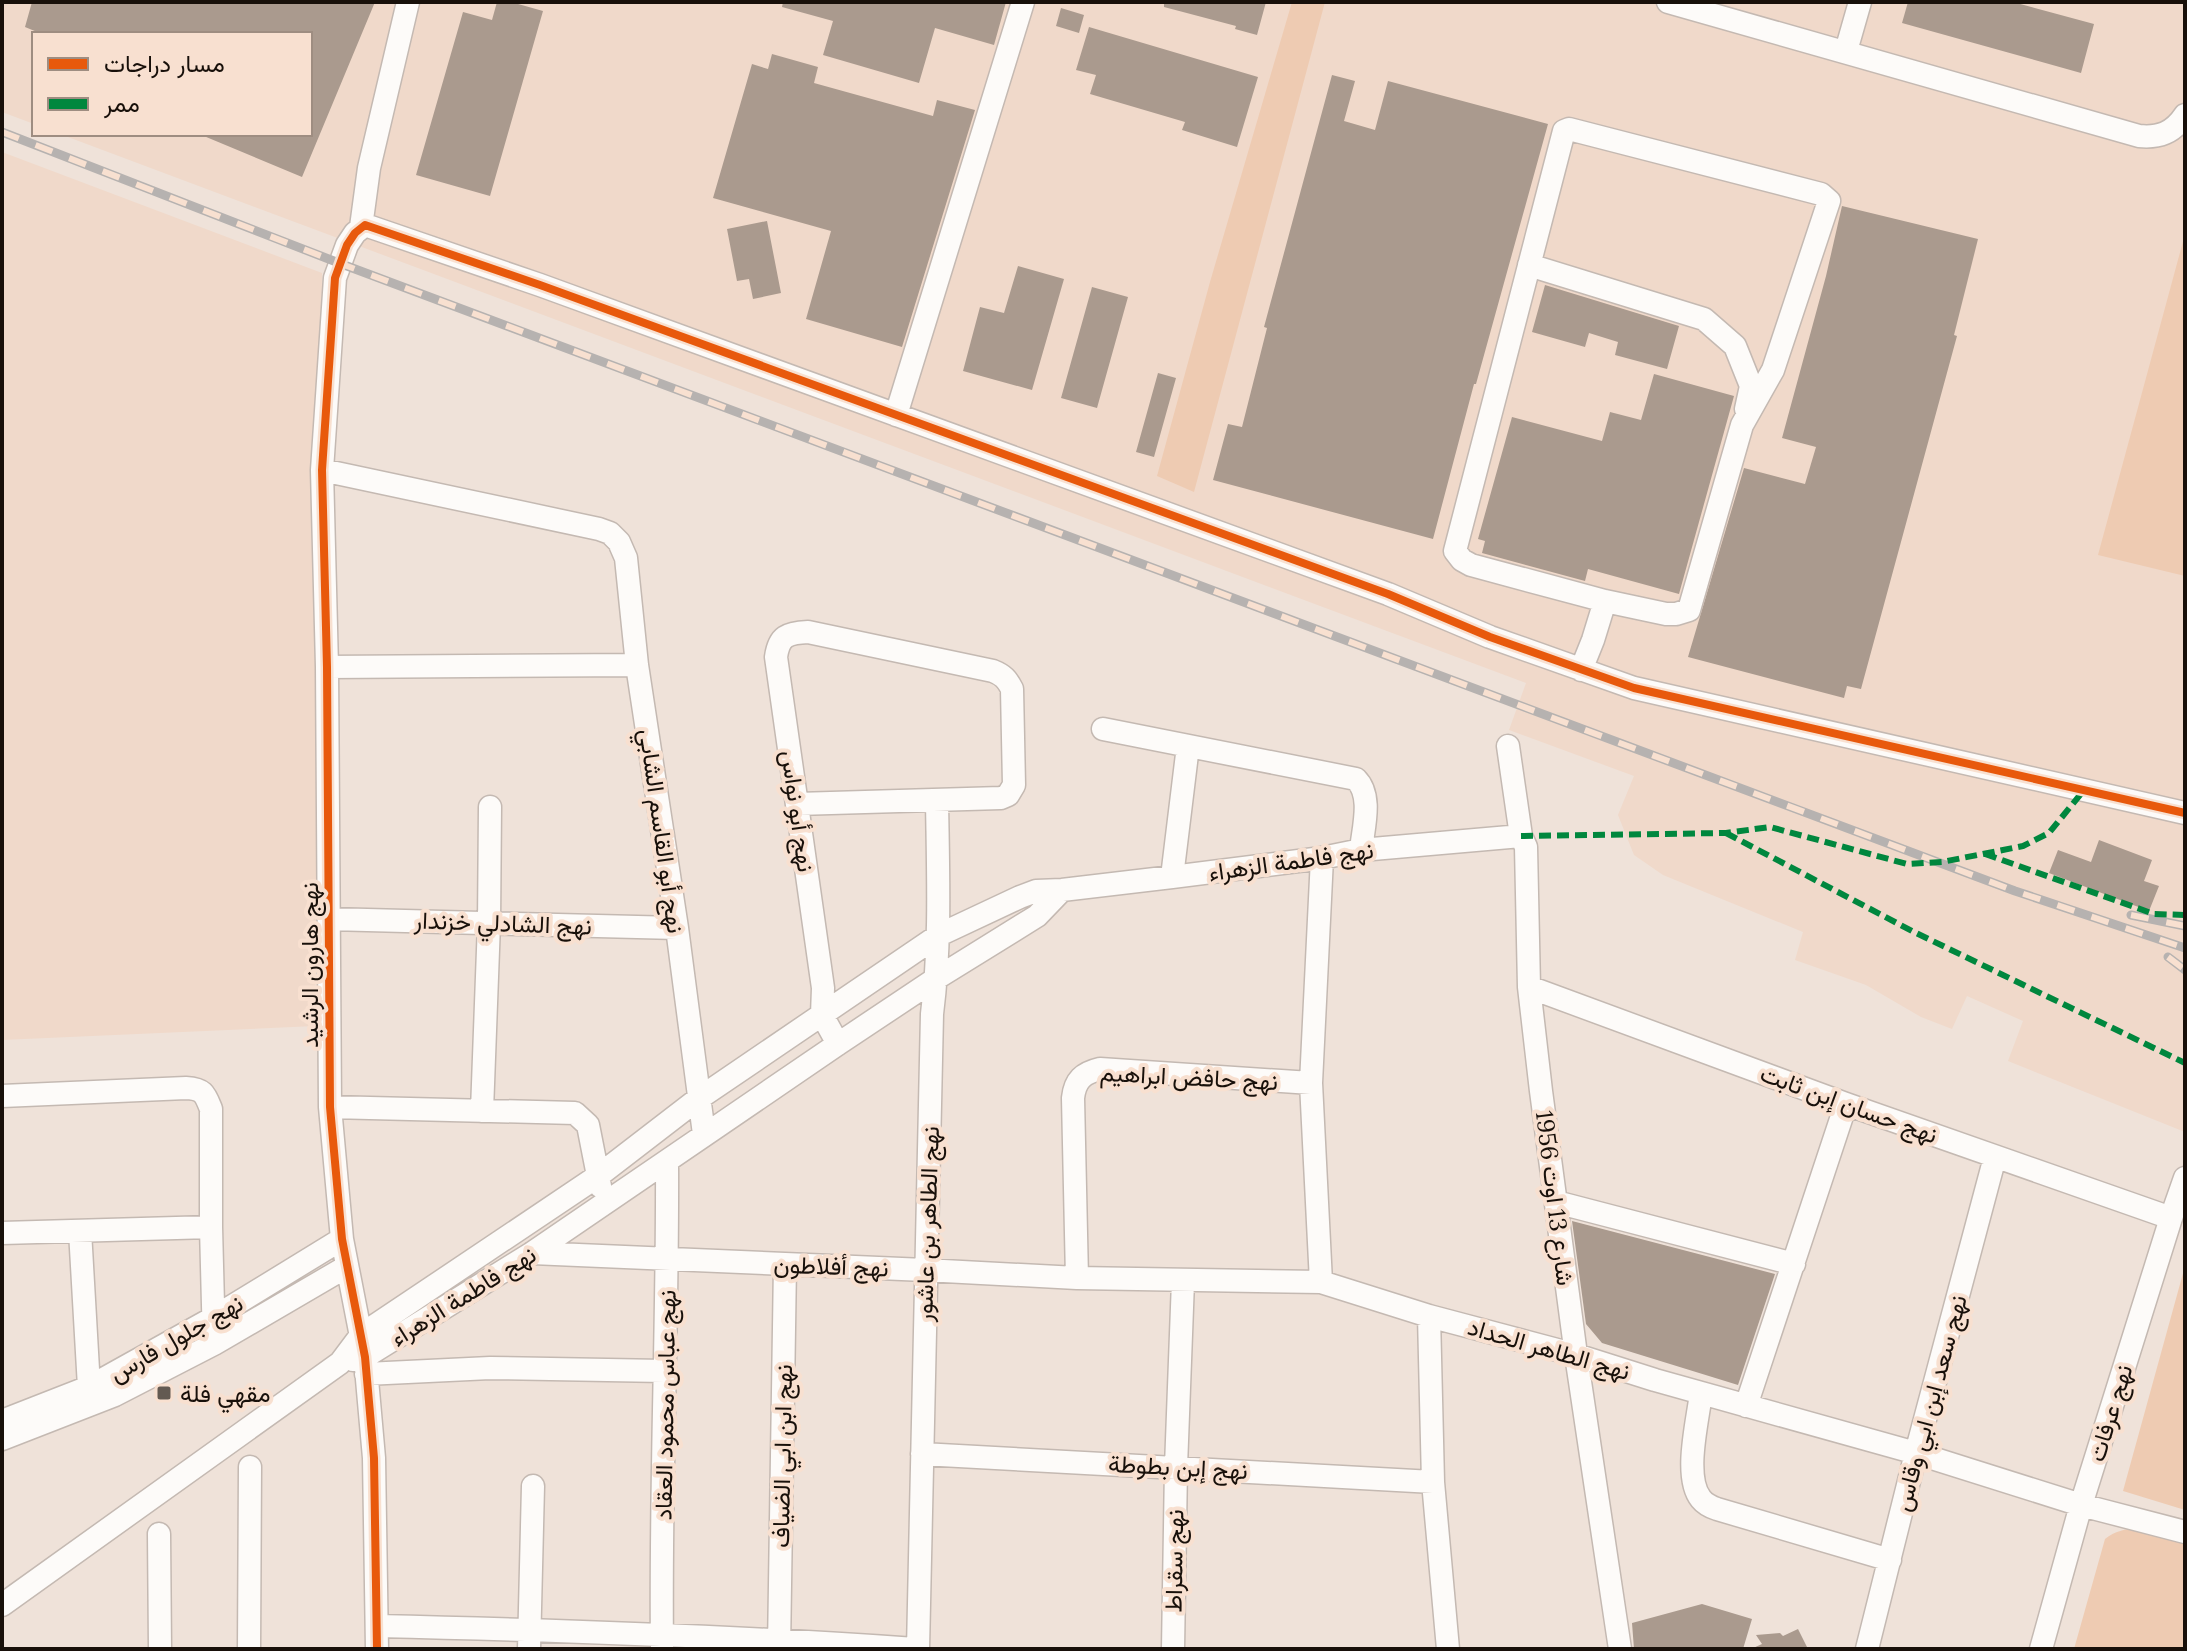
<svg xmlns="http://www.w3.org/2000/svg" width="2187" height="1651" font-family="Lora,Vazirmatn,serif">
  <rect width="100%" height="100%" fill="#efe2d9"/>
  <path fill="#f0d9ca" d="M2 2H2185V1132L2008 1061 2023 1021 1967 996 1952 1029 1921 1017 1866 985 1795 960 1803 932 1663 875 1634 855 1618 815 1634 776 1509 730 1526 683 60 134H310V34H34V124L2 112Z
    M2 152 322 273 315 1026 2 1040Z"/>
  <path fill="#eecbb2" d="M1292 2H1325L1194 492 1157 476 1210 282Z
    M2185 234V576L2098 555Z
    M2185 1266V1510L2123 1491Z
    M2137 1528 2185 1542V1649H2074L2105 1539C2115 1531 2125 1529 2137 1528Z"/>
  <path fill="#aa9a8e" d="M32 2H375L302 177 199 134H310V34H42L25 27Z
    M497 2H511L543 11 490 196 416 175 463 12 492 20Z
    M783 2H1006L994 45 935 28 919 83 823 55 833 21 782 7Z
    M1164 2H1266L1257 35 1235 29 1236 26 1164 7Z
    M1908 2H2013L2094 24 2081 73 1902 23Z
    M1061 8 1084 15 1079 33 1056 26Z
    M1089 27 1258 77 1237 147 1182 130 1185 122 1090 94 1096 75 1076 70Z
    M772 54 818 67 814 83 933 116 937 100 975 110 902 347 806 319 831 231 713 198 752 64 768 69Z
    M1332 75 1355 81 1344 121 1375 130 1388 81 1548 124 1476 384H1474L1433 539 1213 480 1228 424 1242 427 1267 328 1264 327Z
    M1842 206 1978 239 1954 335 1957 336 1861 689 1847 686 1844 698 1688 657 1744 468 1805 484 1816 447 1782 438 1826 276Z
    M767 221 781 293 753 299 749 279 737 281 727 229Z
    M1018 266 1064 279 1032 390 963 371 980 307 1004 313Z
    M1545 285 1679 326 1667 369 1615 355 1618 342 1589 333 1585 347 1532 332Z
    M1092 287 1128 297 1097 408 1061 398Z
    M1158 373 1176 378 1154 457 1136 452Z
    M1654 374 1734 396 1679 594 1588 569 1585 581 1482 553 1485 541 1478 539 1512 417 1602 441 1610 412 1641 420Z
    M2099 840 2152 860 2144 881 2159 886 2149 911 2049 873 2058 850 2091 862Z
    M1572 1221 1775 1274 1738 1385 1602 1343 1586 1324Z
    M1702 1604 1752 1619 1743 1649H1634L1632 1623Z
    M1798 1629 1808 1649H1751L1762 1644 1756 1635 1780 1633 1783 1636Z"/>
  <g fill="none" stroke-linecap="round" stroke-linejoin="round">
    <defs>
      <path id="minor" d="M1668 2 2139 136C2159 138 2173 133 2185 115
        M1846 51 1860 2
        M1569 129 1821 194 1829 201 1773 370 1742 425 1689 610 1676 614H1666L1605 601 1471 565 1462 560 1455 551 1564 131Z
        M361 227 369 168 408 2
        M1529 265 1704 319 1735 346 1751 386 1746 409
        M896 415 1023 2
        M322 470 599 529 610 533 619 542 626 558 637 665 677 928 704 1134
        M327 667 637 665
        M1581 670 1593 640 1605 601
        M1103 729 1356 779C1373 796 1363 828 1361 850
        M1508 746 1521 836 1526 847 1529 987 1541 1091 1576 1355 1620 1649
        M797 804 1001 798 1008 795 1014 785 1012 689C1007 679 1003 675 993 671L808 632C787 633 779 636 776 657L823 988 822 1015 838 1044
        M1322 858 1311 1083 1321 1282 1429 1316 1576 1355 1655 1380 1916 1453 2081 1505 2185 1532
        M1172 877 1188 746
        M329 919 677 928
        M1529 987 1846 1104 2171 1218
        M2 1096 186 1088C204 1089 205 1094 211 1109V1227L214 1344
        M330 1107 575 1113 588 1125 600 1186
        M482 1111 489 923 490 807
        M1556 1202 1794 1264
        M80 1231 89 1387
        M2 1233 211 1227
        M532 1253 925 1270 1077 1278 1321 1282
        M1077 1278 1073 1098C1075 1080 1083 1073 1100 1069L1311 1083
        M1429 1316 1433 1482 1448 1649
        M353 1360 365 1357 532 1253 838 1044 937 978 1037 916 1062 890
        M366 1374 490 1368 664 1371
        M1701 1393C1698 1420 1683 1477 1701 1499 1705 1504 1711 1507 1717 1509L1890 1560
        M1746 1406 1846 1104
        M2 1421 89 1387 213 1318 342 1239
        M2 1439 115 1395 214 1344 346 1267
        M922 1454 1433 1482
        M159 1534 160 1649
        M2 1605 340 1363 361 1335 598 1176 698 1099 939 935 1020 897 1036 891 1062 890 1172 877 1322 858 1361 850 1521 836
        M377 1626C556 1630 736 1636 915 1649
        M662 1647C660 1485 668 1323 667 1161
        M249 1649 250 1467
        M377 1649 374 1458 365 1357 342 1239 330 1107 327 667 322 470 335 278 347 245 355 233 365 225 540 285 1388 594 1490 637 1634 688 2185 813
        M529 1649 533 1486
        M779 1649 785 1264
        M918 1649 932 1014C941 943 938 872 937 800
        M1173 1649 1176 1467 1183 1281
        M1867 1649 1916 1453 1995 1157
        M2041 1649 2081 1505 2171 1218 2185 1178"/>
    </defs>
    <use href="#minor" stroke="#c4b9b2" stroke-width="25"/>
    <use href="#minor" stroke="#fdfbf9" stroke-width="22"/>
    <defs>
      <path id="rail" d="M2 132 339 263 2015 891 2185 948
        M2131 915 2185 926
        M2168 957 2185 970"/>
    </defs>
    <use href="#rail" stroke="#b6b2b0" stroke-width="9"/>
    <use href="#rail" stroke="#f8e0d0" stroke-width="6" stroke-dasharray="18" stroke-linecap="butt"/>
    <path stroke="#00873e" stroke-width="6" stroke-dasharray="12 6" stroke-linecap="butt" d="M1726 833 1912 931 2185 1063
      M1521 836 1726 833 1770 827 1907 864 1942 862 2023 846 2049 833 2084 790
      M1985 854 2154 914 2185 915"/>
    <defs>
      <path id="cycleway" d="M377 1649 374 1458 365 1357 342 1239 330 1107 327 667 322 470 335 278 347 245 355 233 365 225 540 285 1388 594 1490 637 1634 688 2185 813"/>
    </defs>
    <use href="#cycleway" stroke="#f8e0d0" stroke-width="13"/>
    <use href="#cycleway" stroke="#e8590c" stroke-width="8"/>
  </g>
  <rect fill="#635a52" stroke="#f8e0d0" stroke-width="3" x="156" y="1385" width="16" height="16" rx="4"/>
  <g text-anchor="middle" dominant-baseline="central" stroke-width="8" stroke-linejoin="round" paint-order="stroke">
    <g font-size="24" fill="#18100a" stroke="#f8e0d0">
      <text transform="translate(798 811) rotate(82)">نهج أبو نواس</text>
      <text transform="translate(662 831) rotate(82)">نهج أبو القاسم الشابي</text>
      <text transform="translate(1291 861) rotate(-8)">نهج فاطمة الزهراء</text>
      <text transform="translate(503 923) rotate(2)">نهج الشادلي خزندار</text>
      <text transform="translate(309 965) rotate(-90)">نهج هارون الرشيد</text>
      <text transform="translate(1189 1077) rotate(3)">نهج حافض ابراهيم</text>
      <text transform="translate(1849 1104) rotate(20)">نهج حسان إبن ثابت</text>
      <text transform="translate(1555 1198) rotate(83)">شارع 13 اوت 1956</text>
      <text transform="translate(927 1224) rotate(-88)">نهج الطاهر بن عاشور</text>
      <text transform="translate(831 1266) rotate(2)">نهج أفلاطون</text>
      <text transform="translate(463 1296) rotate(-32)">نهج فاطمة الزهراء</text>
      <text transform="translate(176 1338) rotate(-30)">نهج جلول فارس</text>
      <text transform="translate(1549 1349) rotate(16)">نهج الطاهر الحداد</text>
      <text transform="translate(1930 1403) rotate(-75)">نهج سعد إبن ابي وقاس</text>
      <text transform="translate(665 1405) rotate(-89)">نهج عباس محمود العقاد</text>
      <text transform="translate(2110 1413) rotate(-73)">نهج عرفات</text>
      <text transform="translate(782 1456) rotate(-89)">نهج ابن ابي الضياف</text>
      <text transform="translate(1178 1467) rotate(3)">نهج إبن بطوطة</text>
      <text transform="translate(1174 1561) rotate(-89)">نهج سقراط</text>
    </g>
    <g font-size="24" fill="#18100a" stroke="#f8e0d0" text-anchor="start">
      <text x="180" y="1393">مقهي فلة</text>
    </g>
  </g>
  <rect width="2187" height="1651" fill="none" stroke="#18100a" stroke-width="8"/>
  <rect x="32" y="32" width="280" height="104" fill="#f8e0d0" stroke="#9e8d81" stroke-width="2"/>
  <rect x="48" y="58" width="40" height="12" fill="#e8590c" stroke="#9e8d81" stroke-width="2"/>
  <text x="104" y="72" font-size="24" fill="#18100a">مسار دراجات</text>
  <rect x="48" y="98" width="40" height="12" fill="#00873e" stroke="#9e8d81" stroke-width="2"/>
  <text x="104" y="112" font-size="24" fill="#18100a">ممر</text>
</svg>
